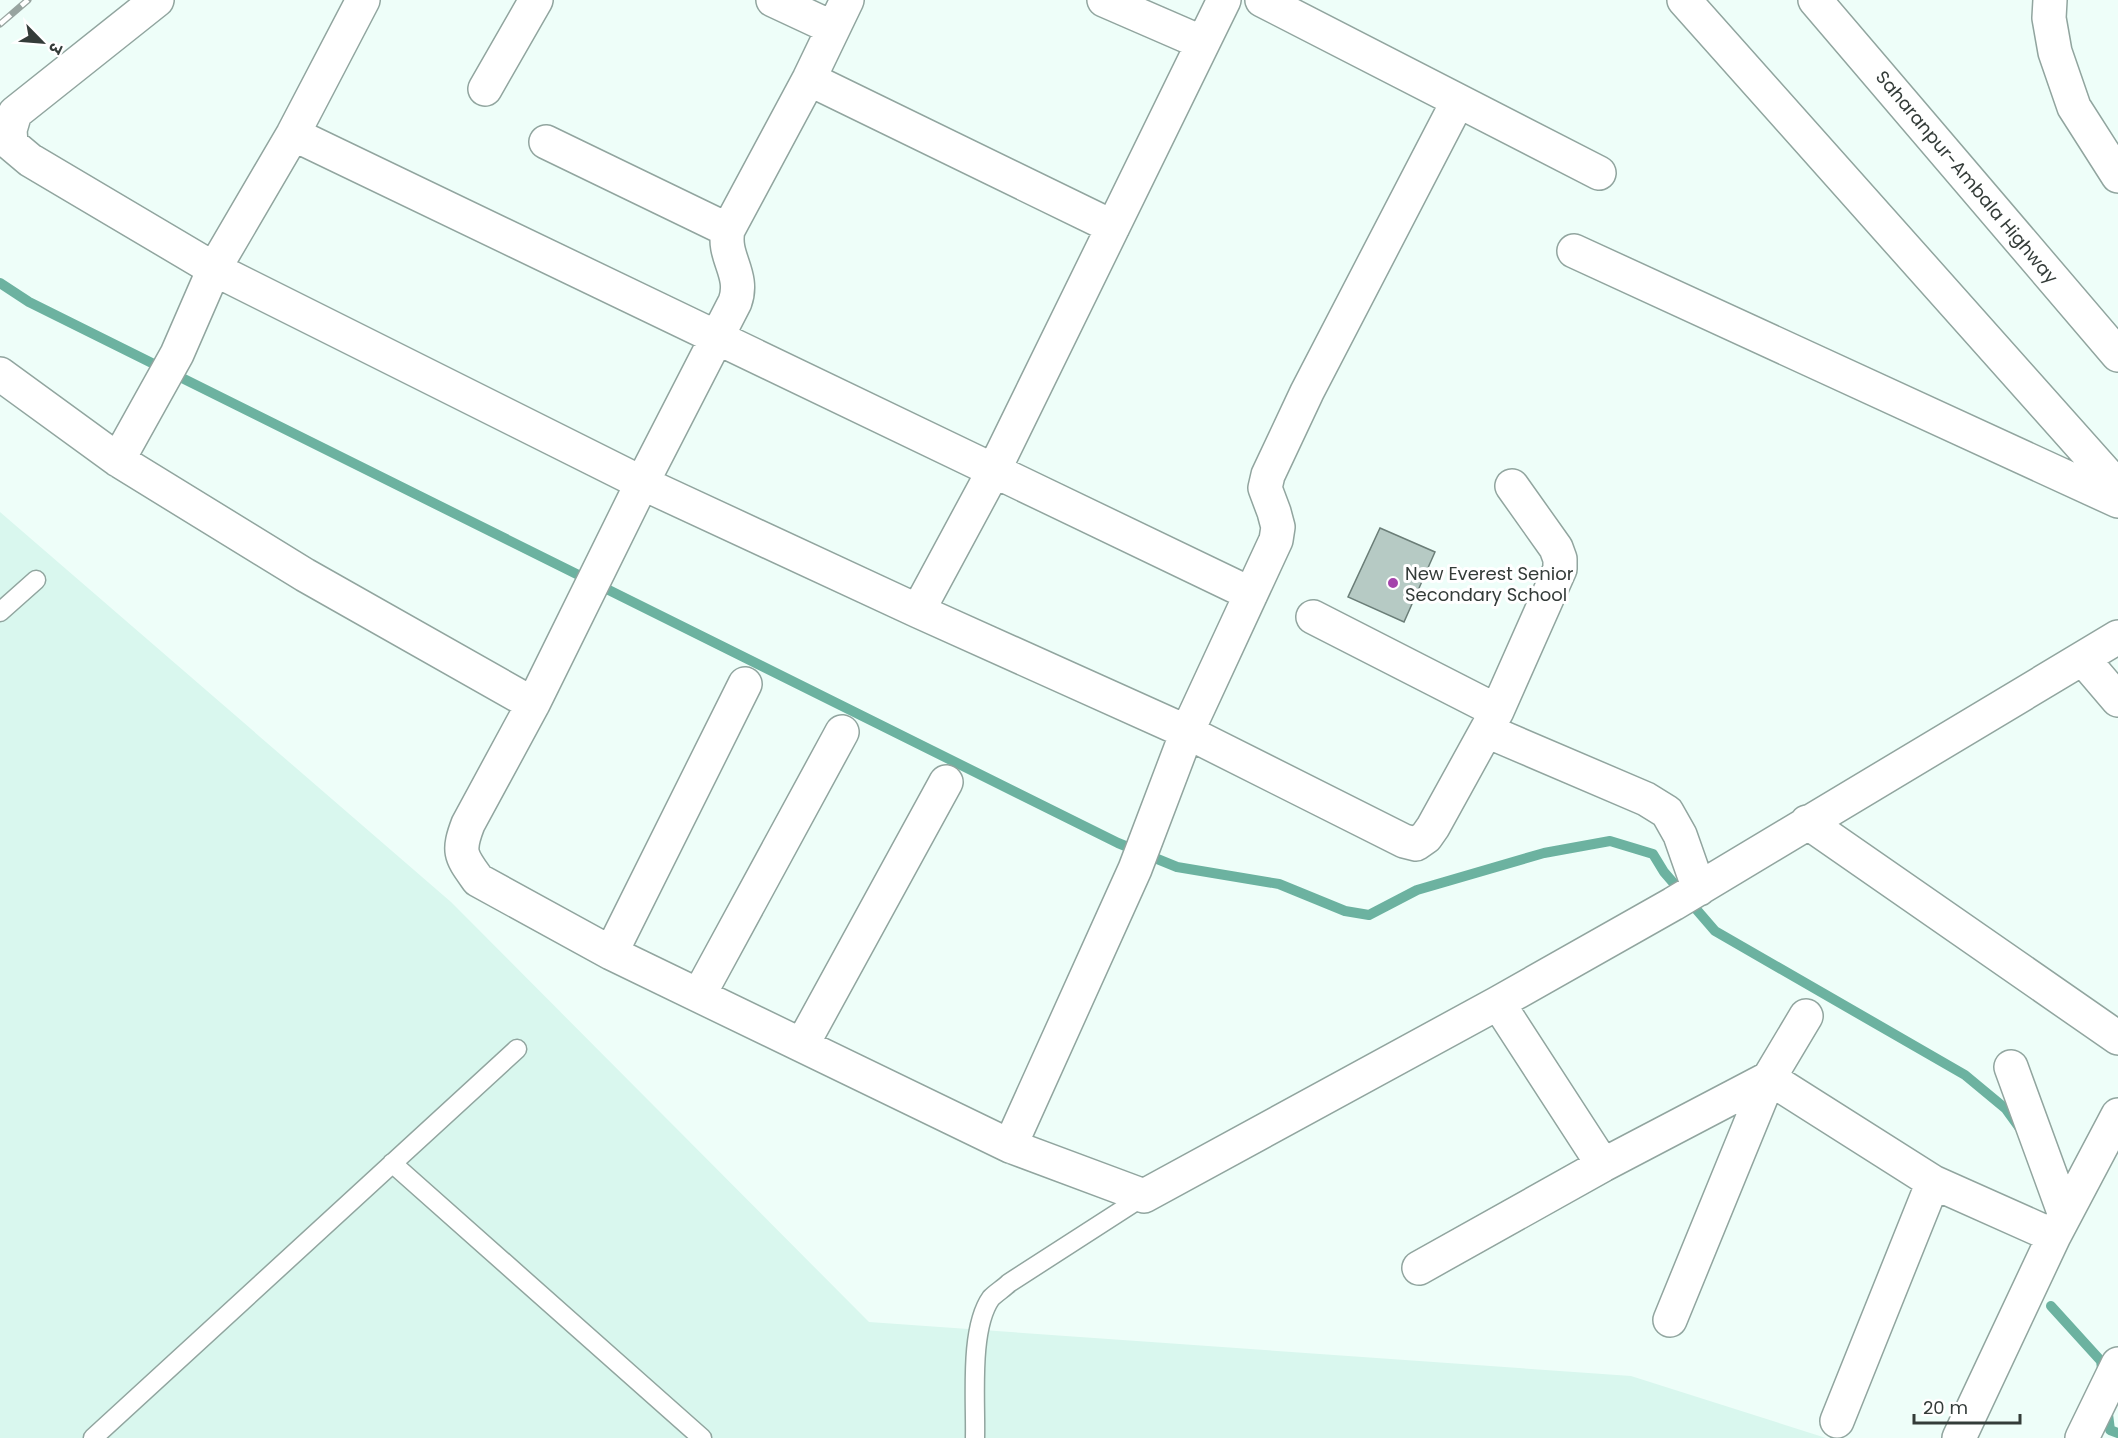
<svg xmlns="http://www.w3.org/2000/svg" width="2118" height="1438" font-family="Poppins,'Noto Sans Devanagari',sans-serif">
  <rect width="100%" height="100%" fill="#eefef9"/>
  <path fill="#d9f7ee" d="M0 512 451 902 869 1322 1631 1376 1826 1438H0Z"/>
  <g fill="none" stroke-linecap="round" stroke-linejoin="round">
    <path stroke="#6cb2a0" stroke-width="10" d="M0 283 29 302 1118 843 1177 867 1279 884 1345 911 1369 915 1417 890 1544 853 1610 841 1653 854 1664 872 1715 931 1965 1075 2006 1109 2019 1127
      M2051 1306 2101 1361 2103 1375
      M2107 1406 2110 1430 2118 1433"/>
  </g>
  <path fill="#b6cac4" stroke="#6b7e78" stroke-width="1.5" d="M1380 528 1435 552 1404 622 1348 597Z"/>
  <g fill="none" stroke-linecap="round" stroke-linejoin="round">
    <defs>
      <path id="service" d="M0 612 36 580
        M392 1163 702 1438
        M93 1438 517 1049
        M975 1438C976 1400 969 1329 991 1298 996 1293 1004 1288 1009 1283L1144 1196"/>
      <path id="minor" d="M157 0 15 113 10 130 11 144 30 160 214 269 642 483 918 611 1187 732 1404 841 1416 844 1426 837 1433 827 1497 711 1560 569V559L1556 548 1512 486
        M773 0 833 28
        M847 0 809 79 728 230C722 257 745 274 735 302L642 483 533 704 468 824C457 853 461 856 478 880L611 953 1010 1146 1144 1196 1498 1003 1673 904 2118 637
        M1104 0 1203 43
        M1262 0 1599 173
        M1684 0 2118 487
        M2050 0 2049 18 2055 52 2074 107 2118 176
        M809 79 1113 227
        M485 89 536 0
        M293 134 1251 594
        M546 142 728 230
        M1574 251 2118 501
        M0 374 118 460 305 575 533 704
        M118 460 177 354 214 269 293 134 363 0
        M918 611 994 470 1224 0
        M1313 617 1497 711
        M2083 659 2118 700
        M1487 731 1646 799 1667 812 1680 835 1699 889
        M1807 822 2118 1038
        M611 953 745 684
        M699 995 842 732
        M1498 1003 1603 1165
        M802 1045 946 782
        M2011 1067 2065 1215
        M1010 1146 1135 869 1187 732 1276 540 1278 527 1274 512 1265 488 1268 475 1307 392 1458 101
        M1419 1268 1603 1165 1769 1078 1933 1182 2054 1236
        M1670 1320 1769 1078 1806 1016
        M1837 1421 1933 1182
        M1959 1438 2054 1236 2118 1115
        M2082 1438 2118 1364"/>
      <path id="primary" d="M1815 0 2118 355"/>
    </defs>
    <use href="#service" stroke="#91a59f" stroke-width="21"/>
    <use href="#minor" stroke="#91a59f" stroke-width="36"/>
    <use href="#primary" stroke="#91a59f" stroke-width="36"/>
    <use href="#service" stroke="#fff" stroke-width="18"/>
    <use href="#minor" stroke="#fff" stroke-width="33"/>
    <use href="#primary" stroke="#fff" stroke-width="33"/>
    <defs>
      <path id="rail" d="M0 24 28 0"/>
    </defs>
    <use href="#rail" stroke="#98a4a0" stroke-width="7"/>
    <use href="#rail" stroke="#fff" stroke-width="4.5" stroke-dasharray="14" stroke-linecap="butt"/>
  </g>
  <circle fill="#a443ab" stroke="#fff" stroke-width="2" cx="1393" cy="583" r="6"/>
  <g text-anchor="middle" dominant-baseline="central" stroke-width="6" stroke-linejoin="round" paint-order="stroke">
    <g font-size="18" fill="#343c39" stroke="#fff">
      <text transform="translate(1967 177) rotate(50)">Saharanpur-Ambala Highway</text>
    </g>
    <g font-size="18" fill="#343c39" stroke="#fff" text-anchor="start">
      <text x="1405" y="573">New Everest Senior<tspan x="1405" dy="21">Secondary School</tspan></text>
    </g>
  </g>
  <g transform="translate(42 42) rotate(115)" stroke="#ffffff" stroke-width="4.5" paint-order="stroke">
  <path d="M0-4.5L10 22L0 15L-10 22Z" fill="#343c39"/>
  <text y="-9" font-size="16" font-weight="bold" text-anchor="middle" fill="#343c39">उ</text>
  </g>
  <path d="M1914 1414v9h106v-9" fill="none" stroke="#343c39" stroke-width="3"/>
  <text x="1923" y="1414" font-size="18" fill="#343c39" stroke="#ffffff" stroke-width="4.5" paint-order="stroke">20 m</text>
</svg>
